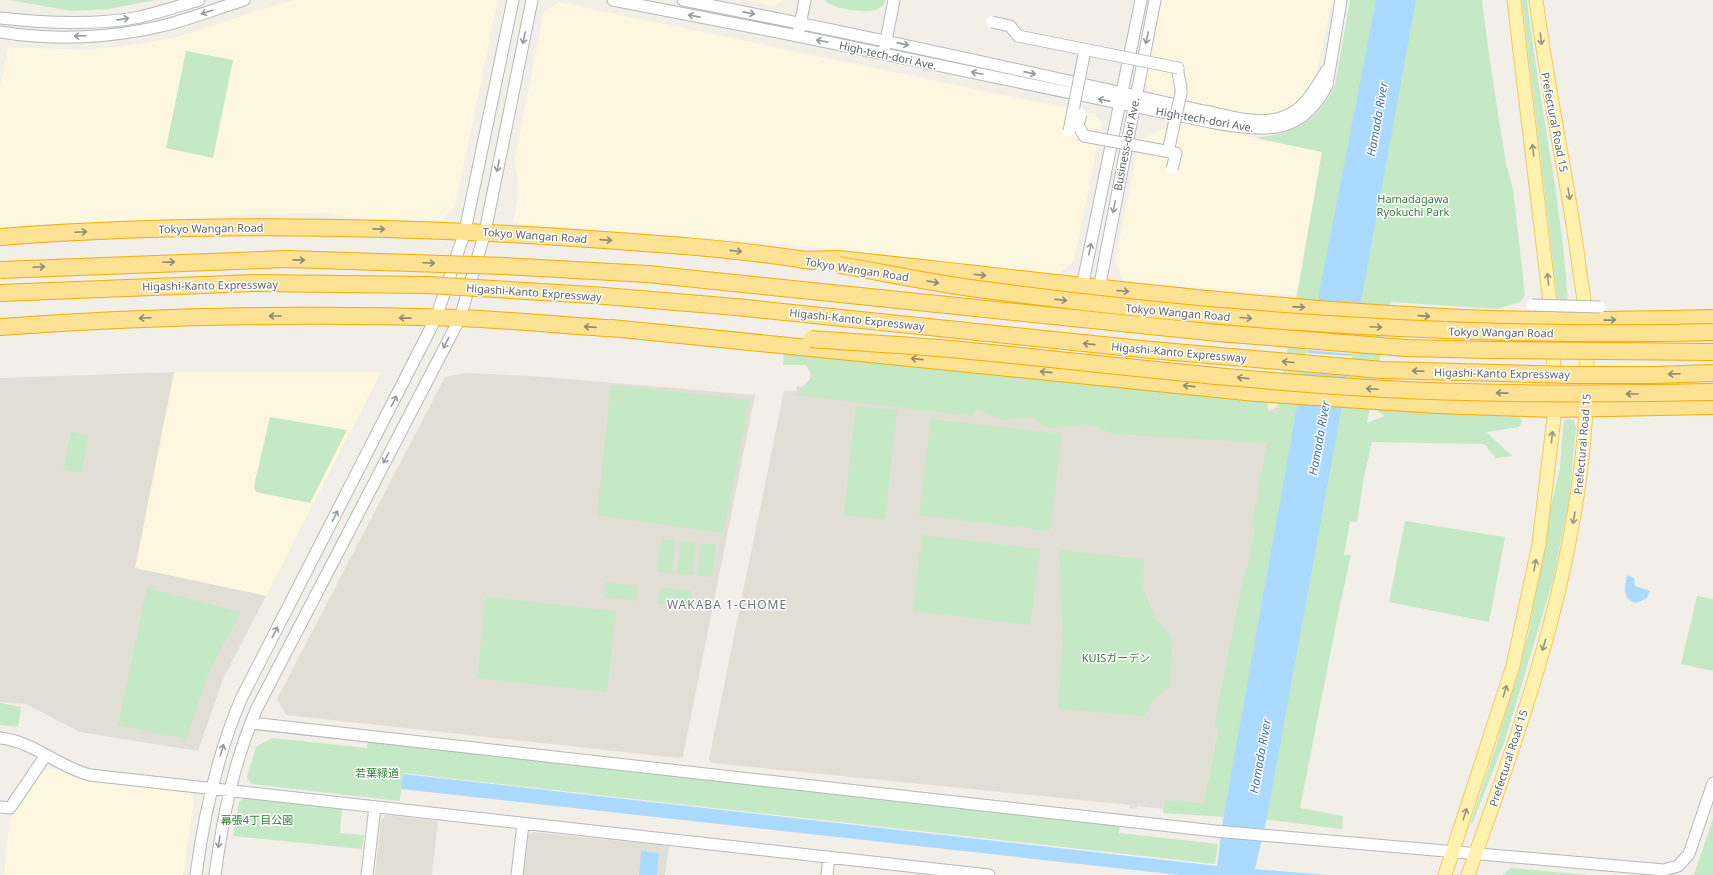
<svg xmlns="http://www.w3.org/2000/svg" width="1713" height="875" font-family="'Noto Sans','Noto Sans JP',sans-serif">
  <rect width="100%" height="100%" fill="#f1efe8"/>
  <path fill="#fef7e0" d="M292 0H495L497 3 455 207 442 220 346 218 331 213 251 214 223 217 0 228V88L8 47 86 50 125 46 177 37Z
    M744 0H784L775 6Z
    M1160 0H1332L1315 82 1300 102 1281 114 1257 118 1157 97 1149 90 1145 80V73Z
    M559 2 1095 114 1102 123 1074 261 1059 274 782 244 513 223 519 193 515 158 544 12Z
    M1178 122 1322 152 1296 296 1124 281 1115 262 1140 139Z
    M174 372H381L266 596 135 568Z
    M55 768 72 777 88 781 190 793 194 799 183 875H4L10 818 38 776H40L44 770Z"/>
  <path fill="#e1ded6" d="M811 369 1258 417 1278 406 1204 803 1165 800 1164 809 1137 806 1136 809 1130 808V805L712 763 709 759 784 391H796L797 386 809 387Z
    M174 372 135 568 266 596 223 679 198 751 80 732 26 704 0 702V378Z
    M466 373 531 376 755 395 683 756 679 758 286 715 277 699 445 377Z
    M386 815 438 821 432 875H375L381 820Z
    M533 832 669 846 665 875H523L528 835Z"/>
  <path fill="#c5e8c5" d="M9 0H155L109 9 72 11Z
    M825 0H885C885 19 832 10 825 0Z
    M1350 0H1482L1490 62 1506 164 1513 189 1525 295 1520 302 1497 309 1391 302 1367 423 1385 416 1372 407 1519 414 1522 422 1519 427 1486 432 1512 456 1496 458 1484 444 1372 442 1363 481 1357 522 1350 521 1344 555H1351L1339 609 1300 808 1343 816 1342 829 1270 820 1163 813 1165 800 1204 803 1218 729 1214 726 1245 570H1247L1255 528 1252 525 1267 443 1114 434 1088 424 1047 428 1032 417 1002 420 976 409 971 416 795 395 813 376 806 365H783L784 353 1267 399 1268 410 1276 415 1322 152 1256 138C1294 134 1319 121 1335 85Z
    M1522 0H1527C1539 102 1562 202 1568 304H1558Z
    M186 51 233 60 213 158 166 148Z
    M611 385 750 400 723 533 597 515Z
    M856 406 897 410 885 519 844 515Z
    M270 417 347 430 310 503 256 492 254 486Z
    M931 419 1062 434 1050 531 919 515Z
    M1567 419 1574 420 1576 428 1569 501 1553 580 1505 740 1472 824 1471 822 1496 746 1528 636 1550 510 1560 468 1563 426 1564 421Z
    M71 432 89 436 81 473 63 469Z
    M1405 521 1505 537 1489 622 1389 602Z
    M922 535 1040 549 1030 625 913 611Z
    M661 539 675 541 672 573 657 571Z
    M681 541 696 543 692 575 677 574Z
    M701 543 716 545 712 577 697 576Z
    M1059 550 1144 559 1143 587 1154 617 1172 638 1170 685 1152 701 1145 716 1058 709 1063 635Z
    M606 582 638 586 636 601 604 597Z
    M660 587 692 591 690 606 658 603Z
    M147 588 241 612 210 670 186 739 118 725Z
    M1697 596 1713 599V671L1681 664Z
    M486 597 616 611 607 692 477 678Z
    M0 703 21 707 18 727 0 725Z
    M272 738 367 748 368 740 1120 825 1119 833 1218 844 1215 864 403 773 400 801 252 784 247 777 256 747Z
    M244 798 342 809 340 833 364 835 362 849 233 836 239 802Z
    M1713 819V875H1694Z
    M1511 868 1588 875H1502Z"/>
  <path fill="#aadaff" d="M1376 0H1416L1266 822 1255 869 1327 875H1180L401 789 403 774 1217 866 1224 814 1296 412Z
    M1627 575 1634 578 1635 586 1650 591 1647 598 1636 603C1621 599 1625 587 1627 575Z
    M641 851 659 853 657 875H639Z"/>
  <path fill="#f1efe8" d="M1310 331 1356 334 1352 354 1306 350Z
    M1305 353 1352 356 1348 376 1302 372Z"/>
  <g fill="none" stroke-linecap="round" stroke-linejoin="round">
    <defs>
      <path id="minor" d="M613 0 798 36 1210 122C1260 130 1300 139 1327 85L1341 0
        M683 0C823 27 961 57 1100 88 1135 96 1169 103 1204 111 1225 115 1249 123 1271 120 1302 116 1312 93 1327 70
        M0 18C45 23 95 26 140 17 160 12 179 6 199 0
        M799 30 805 0
        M0 32C53 41 114 38 166 25 193 18 218 8 244 0
        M885 46 894 0
        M1178 68C1177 78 1182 83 1181 93
        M1082 287 1141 0
        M1099 289 1155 0
        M251 723 1215 831 1664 870 1678 866 1689 854 1713 783
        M0 738C33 741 58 767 90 775L989 875
        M0 807 10 808 46 755
        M196 875C204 814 217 756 241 699L436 318 465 231 513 0
        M215 875C223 816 233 765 256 710L460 318 485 232 532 0
        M367 875 375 807
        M517 875 523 824
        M827 875 829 857"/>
      <path id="major" d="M1445 875 1513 666 1539 544 1555 409 1552 320 1514 0
        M1468 875C1527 711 1588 542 1587 365 1586 350 1587 335 1586 320 1585 299 1580 278 1578 258 1566 171 1547 86 1536 0"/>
      <path id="highway" d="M0 237C181 223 363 225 544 236 634 242 723 247 813 261
        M802 260 838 259C1040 280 1241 307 1444 317 1534 322 1623 320 1713 318
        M0 327C153 316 306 313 459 318 513 320 568 326 622 329
        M611 328 1256 393 1436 405 1555 409 1713 406"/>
    </defs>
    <use href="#minor" stroke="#b5b8bc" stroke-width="13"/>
    <use href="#major" stroke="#f2c960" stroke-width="15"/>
    <use href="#highway" stroke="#f9ab00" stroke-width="18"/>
    <use href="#minor" stroke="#fff" stroke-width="11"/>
    <use href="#major" stroke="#fff2af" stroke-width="13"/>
    <use href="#highway" stroke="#fde293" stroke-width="16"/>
    <defs>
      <path id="minor-bridge" d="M992 22 1010 26 1018 36 1178 68
        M1081 114 1078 125 1084 136 1176 153 1172 169
        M1069 131 1085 50
        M1168 152 1181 93
        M1532 305 1600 307"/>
      <path id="highway-bridge" d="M839 265C885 273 932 283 978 289 1222 322 1467 338 1713 332
        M0 270 286 259 505 266 647 274 1218 333 1406 348 1490 350 1713 352
        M0 293 254 283 427 285 592 295 736 307 1151 350 1382 370 1572 375H1653L1713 373
        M811 339C861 343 911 345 961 350 1096 363 1232 380 1368 388 1483 395 1598 394 1713 392"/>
    </defs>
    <use href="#minor-bridge" stroke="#b5b8bc" stroke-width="13" stroke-linecap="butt"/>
    <use href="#highway-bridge" stroke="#f9ab00" stroke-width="18" stroke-linecap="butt"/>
    <use href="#minor-bridge" stroke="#fff" stroke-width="11"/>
    <use href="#highway-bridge" stroke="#fde293" stroke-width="16"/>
  </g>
  <defs><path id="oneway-shaft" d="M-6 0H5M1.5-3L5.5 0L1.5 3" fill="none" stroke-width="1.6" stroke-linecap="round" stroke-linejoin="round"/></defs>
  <g stroke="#979a9d">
    <use href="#oneway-shaft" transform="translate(207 12) rotate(162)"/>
    <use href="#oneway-shaft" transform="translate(749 13) rotate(11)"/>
    <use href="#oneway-shaft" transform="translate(694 16) rotate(-169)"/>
    <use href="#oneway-shaft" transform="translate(123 19) rotate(-8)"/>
    <use href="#oneway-shaft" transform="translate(80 36) rotate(178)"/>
    <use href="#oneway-shaft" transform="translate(524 38) rotate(102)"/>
    <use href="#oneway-shaft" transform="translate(1147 38) rotate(102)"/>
    <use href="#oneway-shaft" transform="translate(822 41) rotate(-168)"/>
    <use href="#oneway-shaft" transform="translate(903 44) rotate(13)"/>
    <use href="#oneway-shaft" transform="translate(977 73) rotate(-168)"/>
    <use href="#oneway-shaft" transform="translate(1030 73) rotate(13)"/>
    <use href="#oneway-shaft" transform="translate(1104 100) rotate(-168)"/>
    <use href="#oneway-shaft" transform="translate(498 166) rotate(102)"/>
    <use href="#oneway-shaft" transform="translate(1114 207) rotate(101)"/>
    <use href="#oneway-shaft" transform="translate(1090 249) rotate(-78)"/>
    <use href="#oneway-shaft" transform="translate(446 343) rotate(118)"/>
    <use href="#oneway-shaft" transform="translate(394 401) rotate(-63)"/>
    <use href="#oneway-shaft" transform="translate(386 458) rotate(118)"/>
    <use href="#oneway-shaft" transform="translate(335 516) rotate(-63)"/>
    <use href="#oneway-shaft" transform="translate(275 632) rotate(-63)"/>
    <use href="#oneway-shaft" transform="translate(222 750) rotate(-74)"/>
    <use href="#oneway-shaft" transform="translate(219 842) rotate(98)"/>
  </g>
  <g stroke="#979581">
    <use href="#oneway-shaft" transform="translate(1541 39) rotate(83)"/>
    <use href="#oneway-shaft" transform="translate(1533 150) rotate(-97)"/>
    <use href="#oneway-shaft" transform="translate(1569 194) rotate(81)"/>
    <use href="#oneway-shaft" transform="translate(1548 279) rotate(-96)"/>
    <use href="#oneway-shaft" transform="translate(1552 437) rotate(-84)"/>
    <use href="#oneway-shaft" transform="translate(1574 518) rotate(99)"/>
    <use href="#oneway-shaft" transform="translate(1535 565) rotate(-79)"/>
    <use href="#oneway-shaft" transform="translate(1544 645) rotate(106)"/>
    <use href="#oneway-shaft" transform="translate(1505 691) rotate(-72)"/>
    <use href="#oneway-shaft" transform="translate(1465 814) rotate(-72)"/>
  </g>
  <g stroke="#8e8975">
    <use href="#oneway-shaft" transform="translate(379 229) rotate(1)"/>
    <use href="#oneway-shaft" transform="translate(81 232) rotate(-3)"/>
    <use href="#oneway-shaft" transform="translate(606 240) rotate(4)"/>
    <use href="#oneway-shaft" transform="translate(736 251) rotate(6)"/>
    <use href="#oneway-shaft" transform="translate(299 260) rotate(1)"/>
    <use href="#oneway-shaft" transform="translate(169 262) rotate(-2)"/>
    <use href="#oneway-shaft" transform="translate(429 263) rotate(2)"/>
    <use href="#oneway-shaft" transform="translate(39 267) rotate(-3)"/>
    <use href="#oneway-shaft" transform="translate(980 275) rotate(7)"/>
    <use href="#oneway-shaft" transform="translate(933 282) rotate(10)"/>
    <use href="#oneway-shaft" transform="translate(1123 291) rotate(5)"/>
    <use href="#oneway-shaft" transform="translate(1061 300) rotate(7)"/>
    <use href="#oneway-shaft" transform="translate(1299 307) rotate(4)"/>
    <use href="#oneway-shaft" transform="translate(275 316) rotate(180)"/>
    <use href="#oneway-shaft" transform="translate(1424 316) rotate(4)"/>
    <use href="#oneway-shaft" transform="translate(145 318) rotate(177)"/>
    <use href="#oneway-shaft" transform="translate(405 318) rotate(-179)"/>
    <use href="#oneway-shaft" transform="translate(1246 318) rotate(5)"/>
    <use href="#oneway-shaft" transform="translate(1610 320) rotate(-1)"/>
    <use href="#oneway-shaft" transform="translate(590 327) rotate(-176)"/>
    <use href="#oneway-shaft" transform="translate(1376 327) rotate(3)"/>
    <use href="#oneway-shaft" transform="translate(1089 344) rotate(-174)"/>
    <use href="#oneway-shaft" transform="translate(917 359) rotate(-174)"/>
    <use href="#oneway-shaft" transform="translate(1288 362) rotate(-175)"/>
    <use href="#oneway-shaft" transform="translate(1418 371) rotate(-178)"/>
    <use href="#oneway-shaft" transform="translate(1046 372) rotate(-174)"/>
    <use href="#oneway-shaft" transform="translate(1674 374) rotate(178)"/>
    <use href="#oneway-shaft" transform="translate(1243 378) rotate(-174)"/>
    <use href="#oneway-shaft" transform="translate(1189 386) rotate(-174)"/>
    <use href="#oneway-shaft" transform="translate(1372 389) rotate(-177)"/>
    <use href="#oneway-shaft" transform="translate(1502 393) rotate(-179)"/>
    <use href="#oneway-shaft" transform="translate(1632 394) rotate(-180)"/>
  </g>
  <g text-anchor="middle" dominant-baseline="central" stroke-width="3" stroke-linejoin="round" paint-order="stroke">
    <g font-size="11" fill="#5f6368" stroke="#fff">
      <text transform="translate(888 55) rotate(12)">High-tech-dori Ave.</text>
      <text transform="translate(1205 119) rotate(10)">High-tech-dori Ave.</text>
      <text transform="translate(1555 122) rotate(79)">Prefectural Road 15</text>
      <text transform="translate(1126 144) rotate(-79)">Business-dori Ave.</text>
      <text transform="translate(211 228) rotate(-1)">Tokyo Wangan Road</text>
      <text transform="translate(535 235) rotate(4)">Tokyo Wangan Road</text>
      <text transform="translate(857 269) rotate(9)">Tokyo Wangan Road</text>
      <text transform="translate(210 285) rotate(-1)">Higashi-Kanto Expressway</text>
      <text transform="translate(534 292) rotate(4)">Higashi-Kanto Expressway</text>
      <text transform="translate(1178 312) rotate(5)">Tokyo Wangan Road</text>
      <text transform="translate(857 319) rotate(6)">Higashi-Kanto Expressway</text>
      <text transform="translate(1501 332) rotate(1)">Tokyo Wangan Road</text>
      <text transform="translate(1179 352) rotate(5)">Higashi-Kanto Expressway</text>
      <text transform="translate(1502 373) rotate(1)">Higashi-Kanto Expressway</text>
      <text transform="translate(1582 444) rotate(-85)">Prefectural Road 15</text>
      <text transform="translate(1508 758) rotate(-72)">Prefectural Road 15</text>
    </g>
    <g font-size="11" fill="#348238" stroke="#fff">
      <text x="1413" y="198">Hamadagawa<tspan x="1413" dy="13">Ryokuchi Park</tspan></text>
      <text x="1116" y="657">KUISガーデン</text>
      <text x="377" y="772">若葉緑道</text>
      <text x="257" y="819">幕張4丁目公園</text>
    </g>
    <g font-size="12" font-style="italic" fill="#4174aa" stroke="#fff">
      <text transform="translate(1377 119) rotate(-80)">Hamada River</text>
      <text transform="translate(1319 438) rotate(-80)">Hamada River</text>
      <text transform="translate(1260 756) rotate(-80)">Hamada River</text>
    </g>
    <g font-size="12" letter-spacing="1" fill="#70757a" stroke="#fff">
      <text x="727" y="604">WAKABA 1-CHOME</text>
    </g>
  </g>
</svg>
